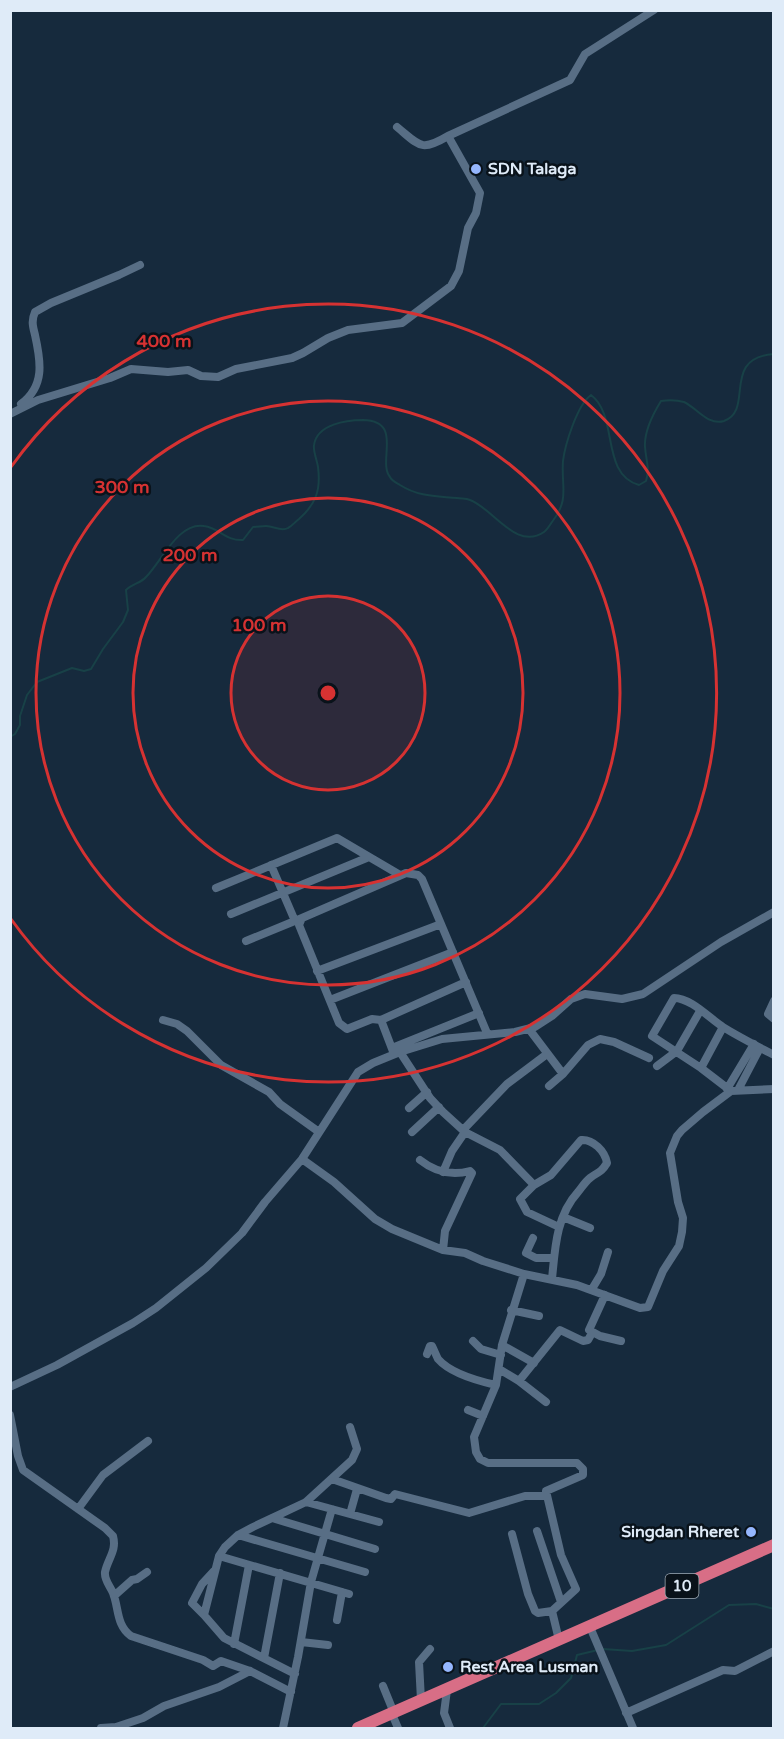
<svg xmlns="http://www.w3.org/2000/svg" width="784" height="1739" font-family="'Varela Round',sans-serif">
  <rect width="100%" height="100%" fill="#162a3d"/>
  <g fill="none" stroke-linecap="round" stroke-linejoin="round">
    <path stroke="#184147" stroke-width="2" d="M10 737 15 734 20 725V716L27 695 37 682 72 668 84 671 91 669 103 649 123 622 128 610 126 590C132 584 141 583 146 577 162 561 178 522 204 526 220 528 225 541 243 540L253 527C257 527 262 526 266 526 274 526 281 532 288 528 292 526 295 522 299 519 316 504 321 490 318 467 317 460 313 451 314 445 317 424 347 420 363 420 404 421 377 461 390 477 392 481 397 483 400 485 419 497 436 496 457 498 461 499 466 498 470 500 494 509 516 551 544 532 547 530 550 525 552 522 570 499 561 487 563 461 565 445 577 405 591 395 619 416 600 474 639 485L646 481C650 469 646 460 645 447 644 432 653 414 661 401 668 400 677 400 684 402 697 408 708 426 724 421 755 410 720 358 774 354
      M603 1649 632 1651 666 1645 729 1605 756 1604 774 1609
      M483 1728 501 1704H539L556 1693 571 1678 577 1655 598 1650"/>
    <path stroke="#586e85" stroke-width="8" d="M397 127C420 146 421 152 448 136
      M21 404C45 386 41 362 35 335 33 327 31 321 35 312L51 303 119 275 140 265
      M10 414 38 400 110 378 131 369 168 372 188 370 201 376 218 377 236 369 292 358 303 353 328 338 348 330 402 323 451 286 459 271 468 228 476 213 480 193 448 136 570 80 585 54 654 10
      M271 865 295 921
      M216 888 337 838 400 875
      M231 914 369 857
      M246 941 302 918
      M317 971 441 924
      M330 1000 453 952
      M774 1001 768 1014 774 1019
      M163 1020 177 1024 187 1031 221 1065 269 1092 280 1104 319 1132
      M381 1020 466 982
      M529 1029 563 1074
      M392 1048 479 1013
      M400 1052 430 1098 443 1112 465 1132 500 1150 534 1185 520 1199 527 1212 559 1227
      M394 1054 381 1020 372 1019 347 1029 339 1023 299 925 302 918 406 873 418 875 422 879 487 1033
      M657 1066 677 1051 700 1011
      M701 1068 723 1027
      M549 1086 563 1074 588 1045 600 1039 614 1042 649 1058
      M727 1089 754 1044
      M738 1090 760 1048
      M731 1091 701 1068 652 1036 674 998C691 998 709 1018 723 1027 739 1037 757 1046 774 1055
      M409 1108 427 1092
      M463 1130 507 1084 547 1054
      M412 1132 439 1107
      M302 1159 334 1182 375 1219 392 1229 443 1250 465 1253 483 1261 524 1274 577 1285 640 1308 648 1307 663 1271 679 1246 682 1232 683 1218 678 1202 670 1153 677 1136 682 1130 703 1112 731 1091 774 1089
      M420 1160C435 1172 451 1176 470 1171L472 1173 445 1231 443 1250
      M443 1172 452 1151 465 1132
      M534 1185 551 1175 581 1140C593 1139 605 1151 607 1163 600 1174 599 1171 590 1178 586 1181 582 1187 578 1192 556 1216 555 1249 552 1279
      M563 1217 590 1228
      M533 1238 526 1253 536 1258H554
      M524 1274 502 1345 496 1385 474 1437 476 1452 480 1459 488 1463H577L583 1469V1475L546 1491 561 1555 576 1589 552 1611 559 1640
      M592 1289 601 1274 608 1252
      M605 1295 589 1330 600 1336 621 1341
      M511 1310 539 1316
      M473 1341 481 1349 501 1355
      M502 1345 534 1363
      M427 1354 430 1346H432C434 1350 436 1355 438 1359 451 1374 478 1381 496 1385
      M499 1369 519 1381 546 1402
      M519 1381 560 1330 583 1341 588 1340 592 1333
      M10 1387 57 1365 133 1323 156 1308 206 1268 242 1233 265 1202 302 1159 358 1072 373 1063 400 1052 442 1039 515 1032 535 1027 552 1016 571 999 585 994 622 999 643 994 721 942 774 912
      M468 1410 483 1416
      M10 1415 18 1456 23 1470 105 1528 113 1536C117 1551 108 1558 105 1572 104 1580 110 1586 113 1593 119 1608 116 1625 131 1636L203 1660 213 1666 221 1661 250 1671 291 1692
      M332 1479 386 1498 391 1499 395 1494 469 1513 525 1496H545
      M306 1502 379 1522
      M78 1509 103 1475 148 1441
      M350 1514 357 1489
      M272 1518 375 1549
      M537 1531 561 1602
      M512 1534 528 1594 535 1611 538 1613 552 1611
      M238 1535 365 1572
      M219 1556 349 1594
      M114 1596 132 1580 137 1579 147 1572
      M204 1615 192 1603 202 1584 214 1571
      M337 1620 342 1592
      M590 1627 633 1728
      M301 1642 328 1645
      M234 1644 249 1565
      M264 1658 280 1573
      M295 1674 224 1638 204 1615 219 1556 225 1547 238 1535 253 1527 306 1502 352 1460 357 1449 350 1427
      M383 1686 394 1713
      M447 1690 444 1713 450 1728
      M421 1700 419 1662 430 1649
      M626 1713 723 1670 735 1671 774 1651
      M392 1714 398 1728
      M101 1728 116 1727 143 1718 164 1706 219 1687 250 1671
      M283 1728 298 1657 311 1582 332 1509"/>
    <path stroke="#d86e86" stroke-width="12" d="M358 1728 774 1545"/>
  </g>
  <circle cx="328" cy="693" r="97" fill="#d63232" fill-opacity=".12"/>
  <g fill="none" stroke="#d63232" stroke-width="3">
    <circle cx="328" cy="693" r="97"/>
    <circle cx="328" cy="693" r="195"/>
    <circle cx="328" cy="693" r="292"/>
    <path d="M11 467A389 389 0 1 1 11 919"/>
  </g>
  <g fill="#95b6fd" stroke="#09121a" stroke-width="2">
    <circle cx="476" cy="169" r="6"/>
    <circle cx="751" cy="1532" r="6"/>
    <circle cx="448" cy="1667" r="6"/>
  </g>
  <g text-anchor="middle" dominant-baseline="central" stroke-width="5" stroke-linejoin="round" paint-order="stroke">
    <rect fill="#09121a" stroke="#9faab5" stroke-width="1.5" x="665.5" y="1574" width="33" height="24" rx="4.5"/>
    <g font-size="15" font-weight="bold" fill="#dfebf8">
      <text x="682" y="1586">10</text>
    </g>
    <g font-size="16" font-weight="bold" fill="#dfebf8" stroke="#09121a" text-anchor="start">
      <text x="488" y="169">SDN Talaga</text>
      <text x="739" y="1532" text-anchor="end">Singdan Rheret</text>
      <text x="460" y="1667">Rest Area Lusman</text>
    </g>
  </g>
  <circle cx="328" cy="693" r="9" fill="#d63232" stroke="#09121a" stroke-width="3"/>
  <g font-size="18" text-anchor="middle" font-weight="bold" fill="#d63232" stroke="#09121a" stroke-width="5" stroke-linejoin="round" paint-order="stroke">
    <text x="164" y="347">400 m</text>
    <text x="122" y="493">300 m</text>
    <text x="190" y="561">200 m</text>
    <text x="259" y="631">100 m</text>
  </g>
  <rect width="784" height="1739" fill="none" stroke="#dfebf8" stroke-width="24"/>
</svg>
